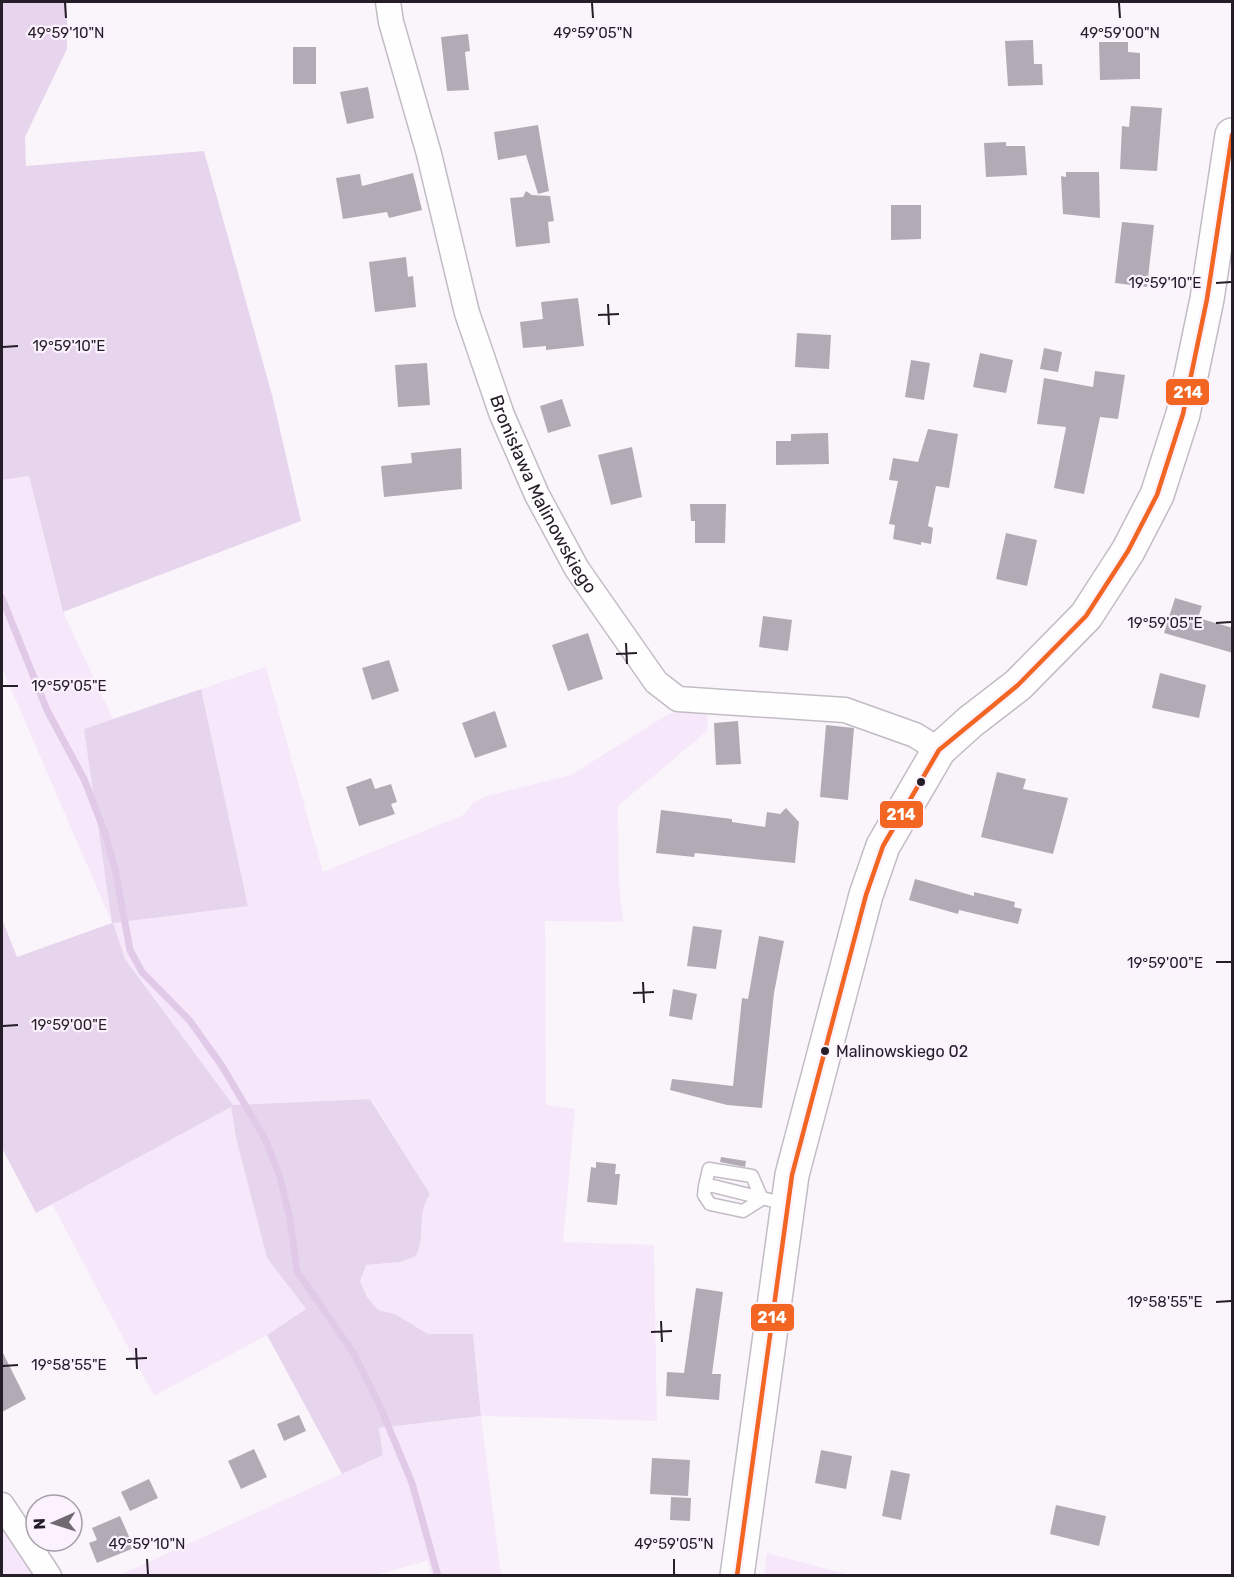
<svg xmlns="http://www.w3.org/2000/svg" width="1234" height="1577" font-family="Rubik,sans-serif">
  <rect width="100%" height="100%" fill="#faf5fb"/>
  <path fill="#f6e8fa" d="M29 476 63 612 113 719 84 729 248 906 201 689 266 667 323 872 463 815 474 802 487 796 571 775 670 713 708 709 707 731 618 806 619 883 623 922 545 921 546 1105 575 1109 563 1242 654 1245 657 1421 481 1416 501 1575H432L427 1561 370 1576 120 1575 383 1455 379 1428 481 1416 473 1334H428L395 1314 378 1310 367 1297 360 1281 366 1265 400 1262 421 1225V1208L430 1194 371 1099 233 1105 125 959 112 923 2 668V480Z
    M231 1107 236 1138 267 1258 306 1309 267 1335 154 1396 52 1204Z
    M2 1515 42 1575H2Z
    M767 1553 850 1575H764Z"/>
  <path fill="#e7d5ee" d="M2 2H67V49L25 137 26 166 204 151 272 395 301 521 63 612 29 476 2 480Z
    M201 689 248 906 113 923 125 959 233 1105 370 1099 430 1194C415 1218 427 1232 416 1256L400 1262 366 1265 360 1281 367 1297 378 1310 395 1314 428 1334H473L481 1416 379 1428 383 1455 342 1474 267 1335 306 1309 267 1258 236 1138 231 1107 36 1213 2 1148V919L17 957 112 923 84 729Z"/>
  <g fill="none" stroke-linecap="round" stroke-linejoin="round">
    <path stroke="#e1cae8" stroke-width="7" d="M2 598 47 710 84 779 105 833 115 869 130 950 142 972 190 1021 222 1066 265 1139 280 1177 290 1219 297 1271 354 1354 379 1404 412 1483 438 1576"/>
  </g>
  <path fill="#b2abb5" d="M468 34 470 51 465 52 469 90 447 91 441 37Z
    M1033 40 1034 64H1042L1043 85 1008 86 1005 41Z
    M1099 42H1128V52L1140 53V79L1100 80Z
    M293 47H316V84H293Z
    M368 87 374 118 347 124 340 92Z
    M1131 106 1162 108 1157 171 1120 169 1122 126 1129 127Z
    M538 125 549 191 538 194 526 155 498 160 494 132Z
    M1006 142V146H1025L1027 175 986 177 984 143Z
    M1066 172H1099L1100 218 1063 214 1061 176 1066 177Z
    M413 173 422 210 389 218 387 212 343 219 336 178 360 174 362 186Z
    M526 191 532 195 550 196 554 221 548 222 550 243 516 247 510 198 523 197Z
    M891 205H921V239L891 240Z
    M1122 222 1154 225 1147 287 1115 283Z
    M406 257 408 277 413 276 416 307 375 312 369 262Z
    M578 298 584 346 546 350V346L523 348 520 322 543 319 541 302Z
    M797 333 831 335 829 369 795 367Z
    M1044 348 1062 352 1058 372 1040 369Z
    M980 353 1013 360 1006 393 973 387Z
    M911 360 930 363 924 400 905 397Z
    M427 363 430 405 398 407 395 365Z
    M1095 371 1125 375 1118 419 1100 417 1084 494 1054 488 1066 427 1037 424 1044 378 1093 387Z
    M562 399 571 426 548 433 540 406Z
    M928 429 958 434 949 488 936 486 928 526 933 528 931 544 921 542V545L893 539 895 525 889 524 898 481 889 480 893 458 918 462Z
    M828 433 829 464 776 465V441H791V434Z
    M632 447 642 497 611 505 598 455Z
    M461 448 462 489 384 497 381 466 412 463 411 453Z
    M690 504H726L725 543H695V521H691Z
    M1006 533 1037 540 1027 586 996 579Z
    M1175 598 1202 606 1198 618 1233 628V653L1164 633Z
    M763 616 792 620 788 651 759 647Z
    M588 633 603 679 568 691 552 645Z
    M389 660 399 691 372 700 362 668Z
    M1160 673 1206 685 1199 718 1152 708Z
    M495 711 507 747 475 758 462 723Z
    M738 721 741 764 716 765 714 723Z
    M826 725 854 728 848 800 820 797Z
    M997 772 1026 779 1023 789 1068 798 1053 854 981 837Z
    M371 778 375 789 391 784 397 802 391 804 395 814 359 826 346 787Z
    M786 808 799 822 795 863 695 853 694 857 656 853 661 810 732 819V822L765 827 767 812 780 814Z
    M915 879 974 896V892L1015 902 1014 907 1022 909 1018 924 959 910 958 914 909 900Z
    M693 926 722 930 716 969 687 966Z
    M759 936 784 941 774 993 762 1108 727 1105 670 1090 672 1079 733 1086 742 998 748 999Z
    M673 989 697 994 692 1020 669 1016Z
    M721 1157 746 1161 745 1167 720 1162Z
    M596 1162 616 1164 615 1174H620L617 1205 587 1202 591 1167 596 1168Z
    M696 1288 723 1292 712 1374H721L719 1400 666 1396 667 1372 684 1373Z
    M2 1351 26 1399 2 1412Z
    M299 1415 306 1431 284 1441 277 1424Z
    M254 1449 267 1477 241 1489 228 1461Z
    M821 1450 852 1456 846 1489 815 1483Z
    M652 1458 690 1460 688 1496 650 1494Z
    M891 1470 910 1474 901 1520 882 1516Z
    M149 1479 158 1498 130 1511 121 1492Z
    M671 1497 691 1498 690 1521 670 1520Z
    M1056 1505 1106 1516 1099 1546 1050 1534Z
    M120 1516 134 1548 97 1563 89 1543 97 1540 92 1528Z"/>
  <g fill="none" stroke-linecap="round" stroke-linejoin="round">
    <defs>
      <path id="lane" d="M705 1186 709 1169 752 1176 762 1199
        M762 1199 743 1211 710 1204 704 1195 705 1186H713L786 1204"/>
      <g id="street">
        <path id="s1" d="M388 2 391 22 429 154 467 313 502 415 537 495 577 569 656 682 678 699 845 710 915 735 939 750"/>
        <path d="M2 1505 49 1576"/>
      </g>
      <path id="secondary" d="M737 1576 792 1175 866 895 883 846 939 750 970 722 1018 685 1086 616 1128 551 1157 495 1183 414 1207 299 1232 135"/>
    </defs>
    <use href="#lane" stroke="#c2bcc5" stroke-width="15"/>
    <use href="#street" stroke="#c2bcc5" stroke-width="27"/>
    <use href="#secondary" stroke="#c2bcc5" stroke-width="36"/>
    <use href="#lane" stroke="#fefefe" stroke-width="12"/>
    <use href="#street" stroke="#fefefe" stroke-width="24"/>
    <use href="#secondary" stroke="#fefefe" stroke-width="33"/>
    <defs>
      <path id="bus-1" d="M737 1576 792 1175 866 895 883 846 939 750 1018 685 1086 616 1128 551 1157 495 1183 414 1207 299 1232 135"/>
    </defs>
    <use href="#bus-1" stroke="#fbf2fe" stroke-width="9"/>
    <use href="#bus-1" stroke="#f26522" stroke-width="4.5"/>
  </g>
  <path fill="none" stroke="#251d28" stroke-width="2" d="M65 3 66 18M592 3 593 18M1119 3 1120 18M1216 283 1231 282M608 304 609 325M598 315 619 314M3 347 18 346M1216 623 1231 622M626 643 627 664M616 654 637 653M3 686H18M1216 962H1231M643 982 644 1003M633 993 654 992M3 1026 18 1025M1216 1302 1231 1301M661 1321 662 1342M651 1332 672 1331M136 1348 137 1369M126 1359 147 1358M3 1366 18 1365M147 1559 148 1574M674 1559V1574"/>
  <g fill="#251d28" stroke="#fbf2fe" stroke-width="2">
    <circle cx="921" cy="782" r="5"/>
    <circle cx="825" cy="1051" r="5"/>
  </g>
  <g text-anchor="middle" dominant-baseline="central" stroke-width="4.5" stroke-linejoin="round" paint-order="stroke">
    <g font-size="16" fill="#251d28" stroke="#fbf2fe" text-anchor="start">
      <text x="836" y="1051">Malinowskiego 02</text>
    </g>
    <g font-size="18" fill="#251d28" stroke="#fbf2fe">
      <text stroke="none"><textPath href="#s1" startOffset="518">Bronisława Malinowskiego</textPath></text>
    </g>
  </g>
  <g font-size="15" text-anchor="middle" fill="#251d28" stroke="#fbf2fe" stroke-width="4.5" stroke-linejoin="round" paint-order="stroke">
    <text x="66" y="38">49°59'10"N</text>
    <text x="593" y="38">49°59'05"N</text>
    <text x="1120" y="38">49°59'00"N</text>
    <text x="1165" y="288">19°59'10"E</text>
    <text x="69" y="351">19°59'10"E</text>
    <text x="1165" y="628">19°59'05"E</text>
    <text x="69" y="691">19°59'05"E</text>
    <text x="1165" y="968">19°59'00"E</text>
    <text x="69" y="1030">19°59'00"E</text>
    <text x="1165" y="1307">19°58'55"E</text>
    <text x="69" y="1370">19°58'55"E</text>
    <text x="147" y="1549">49°59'10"N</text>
    <text x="674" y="1549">49°59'05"N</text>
  </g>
  <g stroke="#fbf2fe" stroke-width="2">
    <rect x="1165" y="378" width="45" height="28" rx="6" fill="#f26522"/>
    <rect x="879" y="800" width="45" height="29" rx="6" fill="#f26522"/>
    <rect x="750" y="1303" width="45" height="29" rx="6" fill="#f26522"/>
  </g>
  <g font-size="16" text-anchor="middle" font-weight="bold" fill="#fff">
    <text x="1188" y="398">214</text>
    <text x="901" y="820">214</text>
    <text x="772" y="1323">214</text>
  </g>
  <rect width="1234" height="1577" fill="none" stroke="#251d28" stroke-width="6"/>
  <g transform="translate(54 1523) rotate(267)"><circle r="28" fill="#fbf2fe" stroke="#a59da8" stroke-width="1.5"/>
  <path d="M0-4.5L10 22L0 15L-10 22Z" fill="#706972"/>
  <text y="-9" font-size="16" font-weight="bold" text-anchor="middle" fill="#251d28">N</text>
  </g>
</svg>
